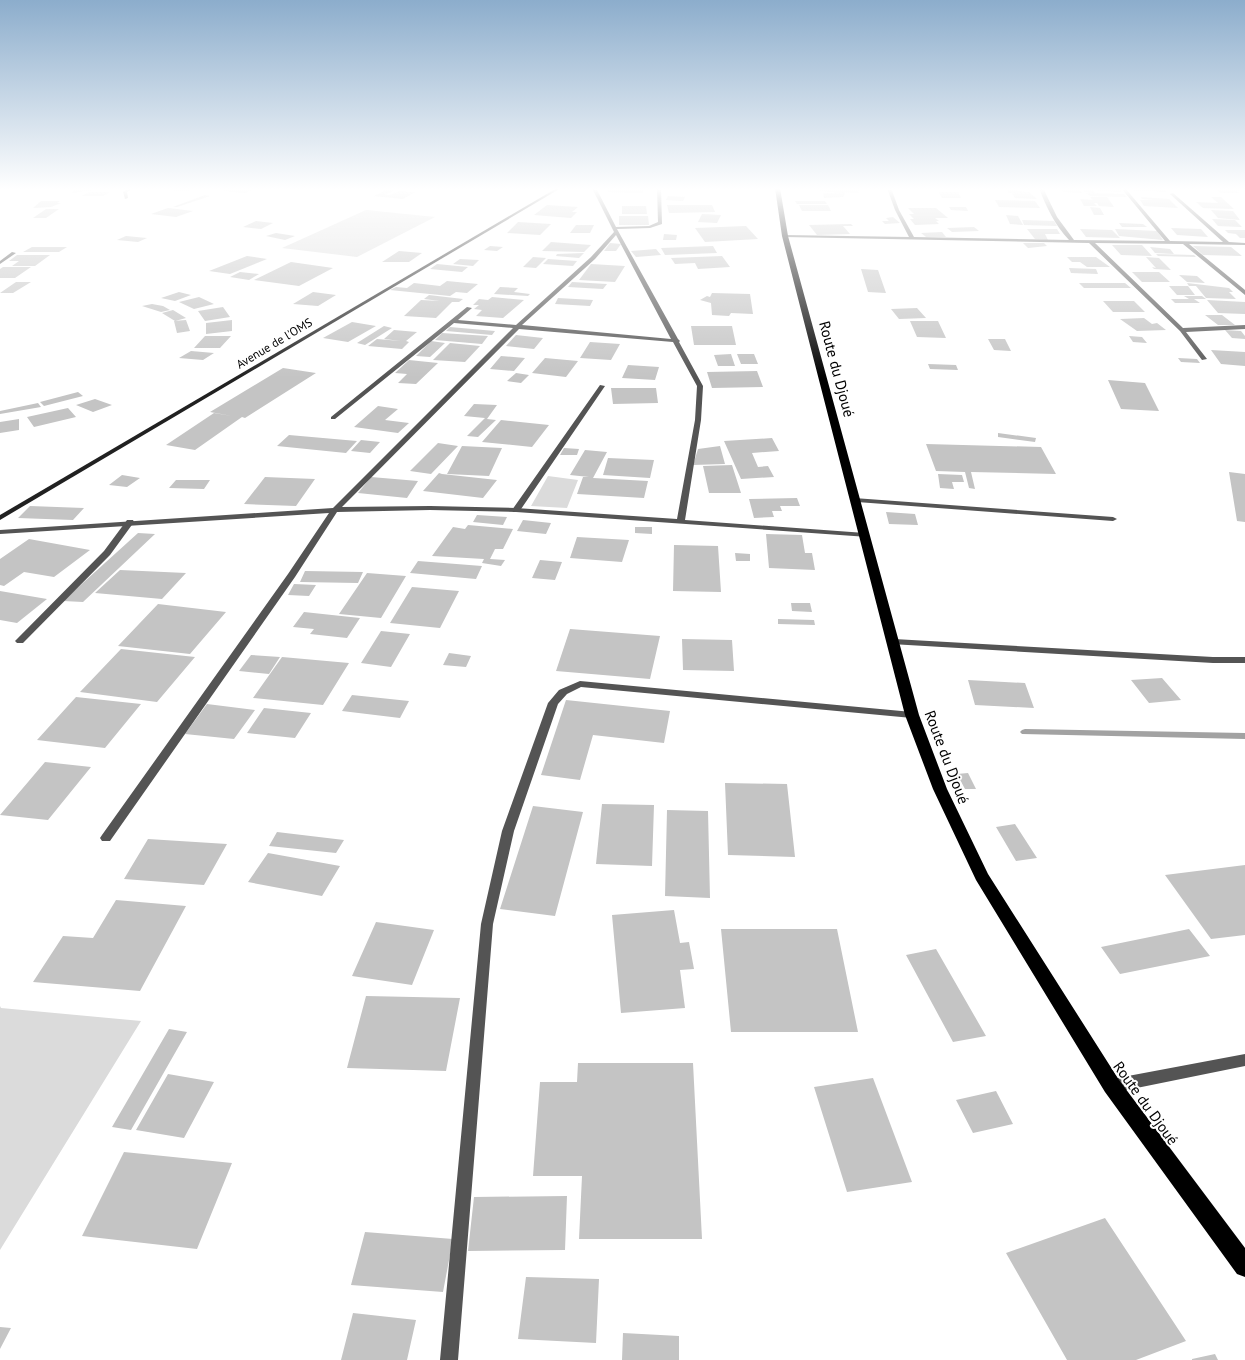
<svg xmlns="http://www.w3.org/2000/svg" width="1245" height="1360" font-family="'PT Sans',sans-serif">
  <rect width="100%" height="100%" fill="#fff"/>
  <path fill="#dbdbdb" d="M366 210 435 217 357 257 282 248Z
    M548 476 578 480 567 508 531 506Z
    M0 1006 1 1008 141 1021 0 1250Z"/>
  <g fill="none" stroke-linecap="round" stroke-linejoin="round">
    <path fill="#a2a2a2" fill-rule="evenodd" d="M1025 729 1245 733V739L1022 734 1020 732 1022 730Z"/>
  </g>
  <path fill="#c4c4c4" d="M74 188H100V189L72 193Z
    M176 188H197L188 191 170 190Z
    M230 188H257L245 193 223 191Z
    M609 188H644L643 193 608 192Z
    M825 188 858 189 859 193 843 192 845 193 843 197 824 198 823 193H841L820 191Z
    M1010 188H1014L1017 191 1029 192 1037 199 1015 198 1012 193H1009L1007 189H1010Z
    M1060 188H1078L1082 193 1064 192Z
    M1081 188H1092L1095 193 1124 194 1127 197 1090 196 1086 193 1091 192H1084Z
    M1095 188H1118L1122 192 1099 191Z
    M1127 188H1163L1166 192 1130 190Z
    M1213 188H1236L1240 190 1236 191 1240 193H1222Z
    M388 189 395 190 385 195H390L399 191 415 192 403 199 374 196Z
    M89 192H110L103 196H82Z
    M939 192H958L961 198H942Z
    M205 195 210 196 177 207H173Z
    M668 196 685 197 683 201 666 200Z
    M1090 197H1107L1114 207 1099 206 1097 203H1094L1097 206H1084L1080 199 1093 200Z
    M1141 197 1169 199 1178 208 1144 206 1140 200H1156L1142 199Z
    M1211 197H1221L1234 209 1203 208 1196 202 1218 203Z
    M995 200 1035 201 1040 208 999 207Z
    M41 201H60L57 203H61L51 207 33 208Z
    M795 201H825L827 204H797Z
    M547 205 578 207 572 212H577L571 218 534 215Z
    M667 205H712L715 212 669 213Z
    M799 205H828L831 211H802Z
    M622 206H646L647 214H622Z
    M949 207H966L968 211 951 210Z
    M1090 207 1100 208 1104 215H1094Z
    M168 208 193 211 176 217 151 214Z
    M908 208H936L948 218H935L939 221H936L939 224 915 225 910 219H914L909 214H914Z
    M46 209H59L46 218H33Z
    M1211 210 1233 211 1240 220 1218 218Z
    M702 214 721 215 717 223 698 222Z
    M1006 215 1018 216 1023 225 1010 224Z
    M619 216H648L649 225H619Z
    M893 217 900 223 885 224 882 221H889L886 218Z
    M1212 219 1235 220 1242 227 1218 226Z
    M1022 220 1054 221 1057 226 1024 225Z
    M256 221 273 223 261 229 243 227Z
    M518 222 551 224 540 235 507 233Z
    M1119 223 1143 224 1147 227H1122Z
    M851 224 853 226H843L850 234 817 235 809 225Z
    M576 225H594L590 233H570Z
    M746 226 758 239 705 242 695 228Z
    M974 227 979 231 952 232 947 228Z
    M1171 228 1201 229 1208 237 1177 235Z
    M1027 229H1057L1060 234H1045L1048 240 1035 239Z
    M1080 229 1112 230 1120 238 1086 237Z
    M1115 229 1157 231 1163 240 1119 236Z
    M1225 230H1245V238H1240L1236 234 1228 233Z
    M942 232 946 237H926L921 233Z
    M276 233 295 236 285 240 266 236Z
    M664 234 677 235 676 240H663Z
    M126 236 147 238 138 242 117 240Z
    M551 242 591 245 584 252 542 251Z
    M610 243 621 244 616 251H604Z
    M1023 243H1044L1047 246 1028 248Z
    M1112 245H1142L1152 256 1121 255Z
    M490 246 503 247 497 251 484 250Z
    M713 246 717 253 665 255 661 248Z
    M1193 246 1231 247 1242 256 1203 255Z
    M32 247H67L59 252H23Z
    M1150 247 1170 249 1174 254 1155 253Z
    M656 249 661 255 636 257 631 251Z
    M399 251 422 253 409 262H382Z
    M584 253 579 258 556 256 557 254Z
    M1156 254 1194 255 1196 257 1158 256Z
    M17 255H50L35 266H12L19 261H9Z
    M247 256 267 259 230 274 209 271Z
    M722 256 730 267 698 269 695 263 675 264 671 258Z
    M533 257 546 258 536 268 523 267Z
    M1067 257H1096L1110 267H1087L1080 262H1072Z
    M1146 257 1159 258 1171 270 1154 269 1152 267 1156 268Z
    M460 259 479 260 473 266 453 264Z
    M548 259 577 261 573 266 543 264Z
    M291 262 333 268 299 286 254 280Z
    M437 264 468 267 462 272 430 269Z
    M591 264 625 266 615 282 579 280Z
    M3 267H31L15 278H0V269Z
    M1069 268 1096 269 1098 274 1071 273Z
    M861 269 878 270 886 293 868 292Z
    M240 272 259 274 249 280 230 277Z
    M1132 272H1159L1170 282H1142Z
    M1179 275 1197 276 1205 283 1187 282Z
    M447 281 478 284 467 293 456 292 450 296 390 290 396 287 407 288 414 283 440 286Z
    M16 282H31L13 293H0Z
    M572 282 607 284 603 289 568 287Z
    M1079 283H1125L1131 288H1084Z
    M1187 283 1229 288 1233 292H1229L1236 299 1206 298 1196 286H1189Z
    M1169 286H1188L1195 295H1177Z
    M500 287 518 288 514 292 530 294 528 296 494 294Z
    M179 292 191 295 175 301 161 298Z
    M313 292 336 295 318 306 293 304Z
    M712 293 750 294 753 314 731 313 729 316 712 315 711 303 700 300 707 296 710 297Z
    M429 295 463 299 459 302H452L436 318 404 316 421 300 440 301 424 299Z
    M1184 296H1202L1206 299H1194L1200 303H1175L1171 299H1189Z
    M199 297 214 304 194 309 179 302Z
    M492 297 524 300 503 318 476 316 482 310 474 309 479 305H473L479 299 488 300Z
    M558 298 593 300 590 306 555 304Z
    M1207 300 1245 302V314L1218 313Z
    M1103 301H1134L1145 312H1113Z
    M152 304 163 306 170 310 161 312 142 306Z
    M223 307 230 317 205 321 198 311Z
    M917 308 926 318 899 319 891 309Z
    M173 310 186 318 175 321 162 313Z
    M1205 315H1222L1235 325H1218Z
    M1144 318 1152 324 1157 323 1166 330 1137 331 1120 319Z
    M186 320 190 331 177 333 174 321Z
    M232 320V331L206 334V323Z
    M910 321H938L946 338 917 337Z
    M352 322 376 326 348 342 323 338Z
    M384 326 392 328 365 345 357 343Z
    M691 326H732L736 345H694Z
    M450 327 495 331 492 335 446 331Z
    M394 330 417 332 406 341 409 342 402 349 368 346 377 339 401 341 384 339Z
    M1225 330 1241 331 1245 336V339L1232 338Z
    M442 333 488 336 482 344 435 340Z
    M516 335 543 338 534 349 506 346Z
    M205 336H231L220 348H194Z
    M1129 336 1142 337 1147 343 1133 342Z
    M988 339H1005L1011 351 994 350Z
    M431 341 445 343 430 357 416 356Z
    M590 342 620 344 611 360 580 358Z
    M450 343 480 346 465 362 433 360Z
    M1211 350 1245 352V366L1221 364Z
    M191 351 214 353 203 360 179 358Z
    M731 354 735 366H718L714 355Z
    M737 354H754L758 364H741Z
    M501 356 525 358 514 371 490 369Z
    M545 358 578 361 566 377 532 373Z
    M1178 358 1197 359 1200 363 1181 362Z
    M409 360 438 363 416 384 398 383 407 374 395 373Z
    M928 364 956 365 958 370 930 369Z
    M628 365 659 367 655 380 622 378Z
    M283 368 316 373 245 418 242 417 195 450 166 445 214 413 232 416 210 412Z
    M757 371 763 387 712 388 707 372Z
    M516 373 529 375 521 383 507 381Z
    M1108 380 1145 383 1159 411 1121 409Z
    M611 388H656L658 403 613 404Z
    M78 392 83 396 44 406 40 402Z
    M95 399 112 405 93 412 76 405Z
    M38 403 41 407 0 414V411Z
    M474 404 497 405 487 419 496 420 478 437 467 436 485 418 464 416Z
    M378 406 398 409 385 420 409 423 398 433 354 427Z
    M68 408 76 417 34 427 27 417Z
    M19 419V430L0 433V422Z
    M501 420 549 425 532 447 482 442Z
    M998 433 1036 438 1035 442 998 437Z
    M289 435 357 441 346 453 277 446Z
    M772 438 779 451 752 453 758 467 768 466 774 477 741 479 724 441Z
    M361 440 380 442 370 453 351 451Z
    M438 443 458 446 431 474 410 471Z
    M926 444 1041 447 1056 474 971 472 975 489 969 488 965 472 936 471Z
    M462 446 502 448 489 476 447 474Z
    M720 446 725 464 693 465 698 449Z
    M564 448 579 449 577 455H560Z
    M585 450 607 452 593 478 648 481 644 498 577 494 583 477H589L570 475Z
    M608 458 654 460 650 478 603 475Z
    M732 465 741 493H709L703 466Z
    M1229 472 1245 474V522L1237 521Z
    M439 473 442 474 497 480 483 498 423 491Z
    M938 474 962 475 964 482H952L954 489 940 488Z
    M122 475 140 478 127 487 109 485Z
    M265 477 315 479 296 506 244 504Z
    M371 477 418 481 407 498 358 493Z
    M176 480H210L204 489 169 488Z
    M797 498 800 506H780L782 511H772L774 517 754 518 749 499Z
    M30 506 84 508 73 520 18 518Z
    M886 512 915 514 918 525 889 524Z
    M477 515 507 517 503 525 473 522Z
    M523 520 551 523 546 534 517 531Z
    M468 525 513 529 503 549H495L490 559 505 560 501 566 482 563 484 559 432 556 453 527 465 529Z
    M635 527H652V534L635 533Z
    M138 533 155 534 83 602 63 601Z
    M766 534 802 535 805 553H812L815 570 769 568Z
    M577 537 629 540 622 562 570 558Z
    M29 539 90 550 54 577 24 572 4 586 0 585V559Z
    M674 545 718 546 721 592 673 591Z
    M735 553 750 554V561H736Z
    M540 560 562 562 555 580 532 578Z
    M418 561 482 566 476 579 410 573Z
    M120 570 186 573 162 599 95 593Z
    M305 571 363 572 358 583 300 582Z
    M367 573 406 576 381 618 339 614Z
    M294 584 316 585 309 596 288 595Z
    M412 587 459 591 440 628 390 623Z
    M0 591 47 599 17 623 0 620Z
    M791 603H810L812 612 792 611Z
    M158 604 226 612 190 654 118 646Z
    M304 612 360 618 347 638 310 634 314 629 293 627Z
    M778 619 814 620 815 625 778 624Z
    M570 629 660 636 650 679 556 671Z
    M381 631 410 634 391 667 361 663Z
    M682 639 732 640 734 671 683 670Z
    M121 649 195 657 157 702 80 692Z
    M449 653 471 656 466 667 443 665Z
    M251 655 280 657 269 674 239 671Z
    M282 657 349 663 323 705 253 698Z
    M1162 678 1181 700 1149 703 1131 680Z
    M968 680 1025 683 1034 708 975 705Z
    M352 695 409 701 400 718 342 711Z
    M76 697 141 704 105 748 37 740Z
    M566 700 670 711 664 743 593 735 580 780 541 775Z
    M207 704 255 710 234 739 185 734Z
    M264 708 311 713 295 738 247 733Z
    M45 762 91 767 48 820 0 815Z
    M968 773 976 789H965L957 774Z
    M725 783 787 784 795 857 728 855Z
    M602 804 654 805 652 866 596 864Z
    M533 806 583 812 555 916 500 909Z
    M667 810 708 811 710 898 665 896Z
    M1015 824 1037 858 1016 861 996 827Z
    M277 832 344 840 336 853 269 846Z
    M148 839 227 844 204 885 124 879Z
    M268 853 340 866 322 896 248 882Z
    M1245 865V935L1211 939 1165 875Z
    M116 900 186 906 140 991 33 982 63 936 93 938Z
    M674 910 680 943 689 942 694 969 680 970 685 1008 621 1013 612 915Z
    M376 922 434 930 412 985 352 976Z
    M721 929H837L858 1032H731Z
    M1189 929 1210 956 1120 974 1101 947Z
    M936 949 986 1036 953 1042 906 955Z
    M366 996 460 998 446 1071 347 1068Z
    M169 1029 187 1032 131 1130 112 1127Z
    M578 1063H693L702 1239H579L582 1176H533L540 1082H577Z
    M168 1074 214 1082 184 1138 136 1130Z
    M873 1078 912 1182 847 1192 814 1087Z
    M996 1091 1013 1124 973 1133 956 1100Z
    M124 1152 232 1163 197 1249 82 1236Z
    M567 1196 565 1250 468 1251 474 1197Z
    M1105 1218 1186 1341 1136 1360H1067L1006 1253Z
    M365 1232 453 1239 443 1292 351 1285Z
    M526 1277 599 1279 596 1343 518 1339Z
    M353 1313 416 1320 407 1360H341Z
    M0 1327 11 1328 0 1349Z
    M623 1333 679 1336V1360H622Z
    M1215 1354 1218 1360H1192V1359Z"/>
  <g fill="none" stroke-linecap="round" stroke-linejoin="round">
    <path fill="#545454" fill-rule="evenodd" d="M600 385 605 386 519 512H513L512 510Z
      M854 498 1113 517 1117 519 1113 521 857 502H854Z
      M127 520H133L134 522 110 555 23 643H17L15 641 17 639 104 551Z"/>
    <path fill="#545454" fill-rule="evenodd" d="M130 188H134L127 192 128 198 125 199 123 192Z
      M592 188H596L616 227 649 226 658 222 657 188H661L662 224 650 228 617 229 678 339 680 341 679 342 703 386 701 420 685 520 865 533H868V537L516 512 430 510 337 512 295 577 110 841H102L100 838 102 835 288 574 329 513 0 534V530L333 508 513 328 454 323 335 419H331V417L467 307 472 308 458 320 516 325 591 257 614 232ZM616 235 671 339 522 325 595 259ZM519 329 673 342 697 386 695 420 677 519 516 508 430 506 342 507Z
      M887 188H891L899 210 914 237 1069 240C1055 225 1046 207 1039 188H1043L1057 217 1074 240 1165 241 1121 188H1125L1170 241 1223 242 1170 194 1173 193 1229 242 1245 243V245L1189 244 1245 290V295L1183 244 1095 243 1183 328 1245 325V329L1186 332 1207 359 1202 360 1180 331 1089 243 785 237 783 236 785 235 909 237 895 210Z
      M12 252 16 253 0 264V261Z
      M894 639 1213 657H1245V663H1213L891 644 889 642 891 640Z
      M580 681 912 712 917 715 912 718 581 687 567 694 558 704 514 831 493 924 458 1360H440L481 924 502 831 548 703 559 690Z
      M1245 1054V1066L1112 1093 1107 1091 1105 1086 1107 1081 1112 1079Z"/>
    <path fill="#212121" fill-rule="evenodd" d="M557 188H561L0 520V515Z"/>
    <path fill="#000" fill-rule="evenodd" d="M775 188H780L788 236 919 715 947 789 988 874 1119 1080 1245 1248V1277L1237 1274 1105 1092 976 880 933 789 905 715 782 236Z"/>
  </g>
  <linearGradient id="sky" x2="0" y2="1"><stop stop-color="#8cadcc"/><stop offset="0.5" stop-color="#fff"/><stop offset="1" stop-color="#fff" stop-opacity="0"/></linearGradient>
  <rect width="1245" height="378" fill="url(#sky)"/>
  <g text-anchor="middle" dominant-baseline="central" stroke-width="4" stroke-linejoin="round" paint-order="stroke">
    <g font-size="12" fill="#000" stroke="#fff">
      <text transform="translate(274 343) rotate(-31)">Avenue de l'OMS</text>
    </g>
    <g font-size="15" fill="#000" stroke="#fff">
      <text transform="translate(837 369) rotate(75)">Route du Djoué</text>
      <text transform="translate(947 757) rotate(69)">Route du Djoué</text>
      <text transform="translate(1146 1103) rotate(54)">Route du Djoué</text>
    </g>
  </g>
</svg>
